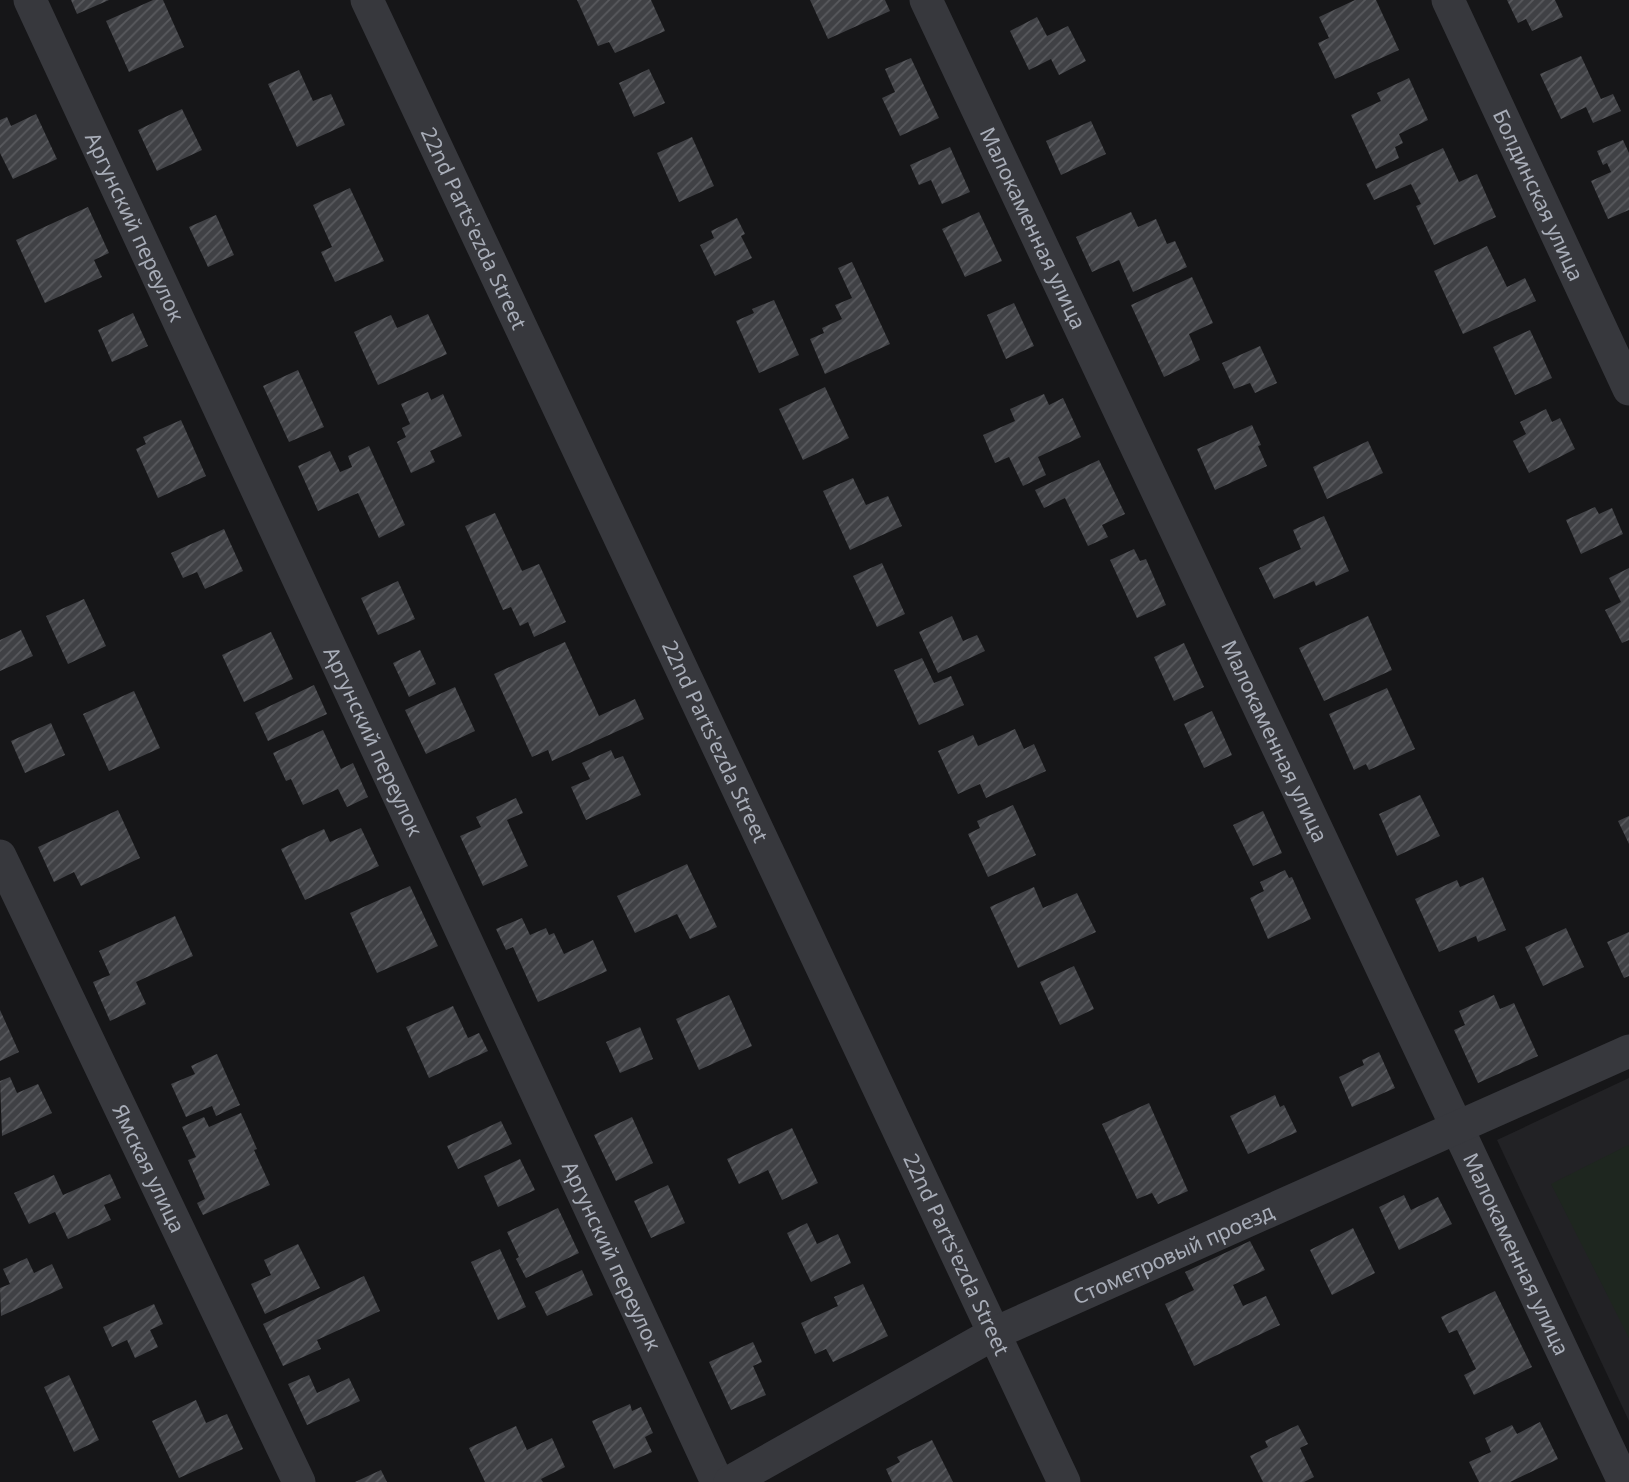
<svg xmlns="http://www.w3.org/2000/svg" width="1629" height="1482" font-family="'Noto Sans',sans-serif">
  <defs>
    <pattern id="building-hatch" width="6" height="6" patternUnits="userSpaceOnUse" patternTransform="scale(1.75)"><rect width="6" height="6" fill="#404145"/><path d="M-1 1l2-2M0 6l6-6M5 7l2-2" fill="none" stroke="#595a5e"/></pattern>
  </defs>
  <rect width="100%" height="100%" fill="#161618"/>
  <path fill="#222225" d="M1629 1078V1421L1497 1140Z"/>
  <path fill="#1e261f" d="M1628 1145 1629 1147V1338L1551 1184Z"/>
  <path fill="url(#building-hatch)" d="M71 0H109L77 14Z
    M153 0H163L184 47 129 72 106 21Z
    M577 0H651L665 31 615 53 609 42 598 46Z
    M810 0H885L890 11 828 39Z
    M1355 0H1376L1399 50 1335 79 1318 43 1329 38 1319 17Z
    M1507 0H1555L1563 17 1532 31 1526 19 1518 23Z
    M1037 17 1047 36 1068 26 1086 61 1059 75 1051 59 1029 70 1010 31Z
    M1581 56 1601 99 1613 94 1621 111 1593 123 1586 107 1561 119 1540 74Z
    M911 58 939 118 900 136 882 98 895 92 885 69Z
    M649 69 665 103 634 117 619 83Z
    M299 70 313 101 331 94 345 125 297 147 268 84Z
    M1409 78 1428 120 1399 134 1403 143 1395 147 1399 158 1376 169 1351 115 1381 101 1377 93Z
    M182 109 202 150 157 171 138 130Z
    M36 114 57 159 13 179 0 153V120L7 117 11 126Z
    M1091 121 1106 154 1061 175 1046 141Z
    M692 137 714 186 679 202 657 153Z
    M1623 140 1629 153V210L1608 219 1591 181 1611 172 1607 163 1603 165 1597 151Z
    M950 147 970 192 942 204 931 180 919 185 910 165Z
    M1443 148 1459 182 1477 174 1496 217 1434 245 1416 206 1421 204 1411 184 1374 200 1366 184Z
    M350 188 384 261 335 282 321 252 332 247 313 205Z
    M88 207 109 253 94 260 102 277 45 303 16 240Z
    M979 212 1002 261 965 277 942 229Z
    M1131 212 1138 227 1156 219 1167 244 1175 241 1187 267 1133 292 1119 260 1092 272 1076 237Z
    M216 215 234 255 208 267 189 227Z
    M737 218 745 234 741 236 752 258 715 276 700 245 714 238 711 231Z
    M1487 246 1507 287 1525 278 1536 301 1463 334 1434 271Z
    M852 262 890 344 825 374 810 339 824 333 822 328 842 319 835 305 852 298 838 268Z
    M1192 277 1213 323 1189 334 1200 360 1164 377 1131 305Z
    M774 300 799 355 759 373 736 321 754 313 752 309Z
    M1014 303 1034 346 1006 359 987 315Z
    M133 313 148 346 112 362 98 330Z
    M428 314 447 354 378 385 354 332 391 315 397 328Z
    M1530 330 1552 378 1515 395 1493 347Z
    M1260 346 1277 383 1255 393 1250 383 1234 389 1222 363Z
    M298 370 324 427 289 442 263 386Z
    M825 387 849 438 803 460 779 409Z
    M428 392 431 400 443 394 462 436 430 451 435 462 411 473 397 442 406 437 402 428 410 424 401 404Z
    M1044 394 1049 405 1063 398 1081 437 1038 457 1046 475 1023 486 1009 457 995 463 983 435 1015 421 1010 409Z
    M1546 409 1552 422 1560 418 1575 449 1529 473 1513 441 1526 434 1520 422Z
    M181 420 206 476 158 498 136 449 146 444 143 437Z
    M1252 425 1261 445 1258 446 1267 466 1215 490 1197 449Z
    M1368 441 1383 473 1327 499 1313 467Z
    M369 446 405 525 379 538 358 493 318 511 298 466 330 451 340 472 352 467 348 456Z
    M1099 460 1125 514 1102 525 1108 537 1088 546 1065 498 1044 508 1035 490Z
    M853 478 866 505 888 496 902 526 850 550 823 491Z
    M1595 507 1599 514 1612 508 1623 534 1581 554 1566 520Z
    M495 513 522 571 539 564 566 622 534 637 528 622 520 626 511 607 503 610 465 526Z
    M1324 516 1349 571 1316 586 1314 581 1274 599 1259 568 1301 549 1293 530Z
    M224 529 243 571 205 589 197 572 183 578 171 553Z
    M1134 549 1140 561 1146 559 1166 605 1137 618 1110 560Z
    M882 563 905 614 877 627 853 576Z
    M1629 568V640L1622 643 1605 610 1621 602 1609 578Z
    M398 581 415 619 378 635 361 598Z
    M84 599 106 646 68 664 46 616Z
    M952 616 963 641 977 635 985 651 938 673 919 632Z
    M1368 616 1392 670 1324 701 1299 648Z
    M21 630 33 656 0 671V640Z
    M271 632 293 679 244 702 222 655Z
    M565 642 599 716 635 699 644 719 552 761 548 750 532 757 494 674Z
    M1184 643 1204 687 1174 701 1154 657Z
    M420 650 436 684 409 697 393 663Z
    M922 658 934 683 951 676 964 705 919 725 894 670Z
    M314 685 327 714 268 741 255 713Z
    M455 687 475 731 426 754 405 710Z
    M1387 688 1415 749 1369 770 1366 764 1354 770 1329 714Z
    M134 691 160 748 109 771 83 714Z
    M1212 711 1232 755 1204 768 1184 724Z
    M51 723 65 755 25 773 11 741Z
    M1015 729 1024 749 1034 744 1046 771 986 798 980 784 958 794 938 751 973 735 978 746Z
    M323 730 341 769 353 763 368 797 347 807 338 789 303 805 291 779 286 781 273 753Z
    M611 750 615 759 623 756 641 795 586 820 571 787 590 779 582 763Z
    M1420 795 1440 836 1397 856 1379 814Z
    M516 798 523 813 507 820 528 866 483 886 460 836 481 827 476 817Z
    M1013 805 1036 855 988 877 968 834 980 828 977 821Z
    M118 810 140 858 81 886 74 872 54 882 38 847Z
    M1263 811 1282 853 1253 866 1233 825Z
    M1629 816V844L1618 821Z
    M361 828 379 866 305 900 281 849 324 829 330 842Z
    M687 864 717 927 690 939 677 914 635 933 617 896Z
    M1285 870 1289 878 1292 877 1311 919 1268 939 1250 898 1264 891 1260 882Z
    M1483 877 1506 930 1478 942 1476 936 1439 952 1415 899 1457 880 1460 887Z
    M410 886 438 946 377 973 350 913Z
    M1034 887 1043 908 1077 893 1096 932 1018 968 990 907Z
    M175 916 193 956 136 982 146 1004 110 1021 93 982 110 975 99 951Z
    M522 918 530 935 546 928 549 935 554 933 564 954 593 940 607 971 538 1002 513 947 506 950 496 929Z
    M1566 928 1584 967 1543 986 1525 947Z
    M1629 932V976L1624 978 1607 942Z
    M1074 966 1094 1009 1060 1025 1040 982Z
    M729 995 752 1046 699 1070 676 1019Z
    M1494 995 1500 1009 1514 1003 1538 1056 1478 1083 1454 1030 1465 1025 1459 1011Z
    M453 1006 468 1038 479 1033 488 1051 429 1078 406 1027Z
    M0 1010 19 1052 0 1061Z
    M640 1027 653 1059 620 1073 606 1042Z
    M1379 1052 1395 1088 1352 1107 1339 1077 1364 1065 1362 1060Z
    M217 1054 240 1105 216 1116 212 1106 186 1117 171 1084 195 1074 191 1066Z
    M10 1077 17 1093 38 1084 52 1113 2 1136 0 1081Z
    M1275 1095 1280 1107 1284 1105 1297 1132 1248 1154 1230 1116Z
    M1149 1103 1188 1191 1158 1204 1152 1193 1137 1199 1102 1124Z
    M241 1113 257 1149 254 1150 270 1185 203 1215 197 1203 205 1199 188 1160 196 1157 182 1127 204 1117 209 1127Z
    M632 1117 653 1163 616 1181 594 1135Z
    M501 1121 512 1144 458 1169 447 1146Z
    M792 1128 818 1183 782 1200 768 1170 739 1184 727 1159Z
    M520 1159 535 1190 498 1207 484 1176Z
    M110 1174 121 1198 104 1205 111 1220 68 1239 55 1212 29 1224 14 1193 54 1175 63 1195Z
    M668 1185 685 1223 651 1238 634 1201Z
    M1404 1195 1411 1210 1438 1197 1452 1224 1399 1250 1379 1207Z
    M558 1208 579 1253 526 1278 516 1259 519 1257 507 1232Z
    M807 1223 817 1244 838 1234 851 1263 811 1282 787 1233Z
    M1353 1228 1375 1273 1332 1295 1310 1250Z
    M1250 1241 1265 1270 1233 1285 1243 1306 1266 1296 1280 1325 1194 1366 1165 1304 1194 1290 1185 1272Z
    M298 1244 320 1288 265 1314 251 1284 271 1275 264 1260Z
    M500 1249 526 1307 498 1320 471 1262Z
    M27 1258 34 1273 52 1264 63 1288 1 1316 0 1288 10 1284 3 1269Z
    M582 1270 593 1295 547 1316 535 1292Z
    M364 1276 380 1311 317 1340 321 1349 283 1366 263 1324Z
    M863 1284 888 1336 833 1362 826 1349 815 1354 801 1323 838 1306 834 1297Z
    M1495 1291 1532 1367 1474 1395 1464 1375 1476 1369 1457 1330 1449 1333 1441 1317Z
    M154 1304 163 1324 150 1330 158 1347 135 1358 127 1340 112 1347 103 1327Z
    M753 1342 762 1362 753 1366 766 1395 731 1410 709 1362Z
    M69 1375 99 1440 74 1452 44 1387Z
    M309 1375 317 1393 349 1378 360 1401 307 1425 288 1384Z
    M196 1400 206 1423 227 1414 243 1449 179 1478 152 1421Z
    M630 1404 632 1411 641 1407 653 1433 645 1437 652 1452 614 1469 592 1421Z
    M1540 1422 1558 1459 1510 1482H1479L1469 1462 1491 1452 1485 1438 1512 1425 1517 1434Z
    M1298 1425 1308 1444 1300 1448 1314 1477 1304 1482H1263L1250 1456 1268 1447 1265 1441Z
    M516 1426 527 1450 552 1438 565 1467 541 1479 543 1482H485L469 1448Z
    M932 1440 953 1482H892L886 1469 900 1462 897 1457Z
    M381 1470 387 1482H355Z"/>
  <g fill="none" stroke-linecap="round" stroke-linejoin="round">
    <g stroke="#37383d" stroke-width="33">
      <path id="s1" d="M30 0 717 1482"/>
      <path id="s2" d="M367 0 1064 1482"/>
      <path id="s3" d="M926 0 1624 1482"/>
      <path id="s4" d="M1448 0 1629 389"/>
      <path id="s5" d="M0 856 299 1482"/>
      <path id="s6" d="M730 1482 995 1333 1629 1051"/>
    </g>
  </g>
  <g text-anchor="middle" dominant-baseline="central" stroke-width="7" stroke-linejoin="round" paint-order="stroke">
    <g font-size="21" fill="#a8adb8" stroke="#111113">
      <text stroke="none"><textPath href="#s4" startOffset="215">Болдинская улица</textPath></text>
      <text stroke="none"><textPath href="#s1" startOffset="250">Аргунский переулок</textPath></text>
      <text stroke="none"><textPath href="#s2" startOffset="252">22nd Parts'ezda Street</textPath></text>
      <text stroke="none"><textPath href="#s3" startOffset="252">Малокаменная улица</textPath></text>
      <text stroke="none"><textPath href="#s1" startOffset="817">Аргунский переулок</textPath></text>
      <text stroke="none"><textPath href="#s2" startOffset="819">22nd Parts'ezda Street</textPath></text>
      <text stroke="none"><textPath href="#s3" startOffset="819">Малокаменная улица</textPath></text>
      <text stroke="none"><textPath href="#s5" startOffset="346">Ямская улица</textPath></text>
      <text stroke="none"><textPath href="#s2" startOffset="1386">22nd Parts'ezda Street</textPath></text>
      <text stroke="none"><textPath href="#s6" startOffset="499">Стометровый проезд</textPath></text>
      <text stroke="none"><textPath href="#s3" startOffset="1386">Малокаменная улица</textPath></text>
      <text stroke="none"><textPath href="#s1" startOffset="1384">Аргунский переулок</textPath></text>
    </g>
  </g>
</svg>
